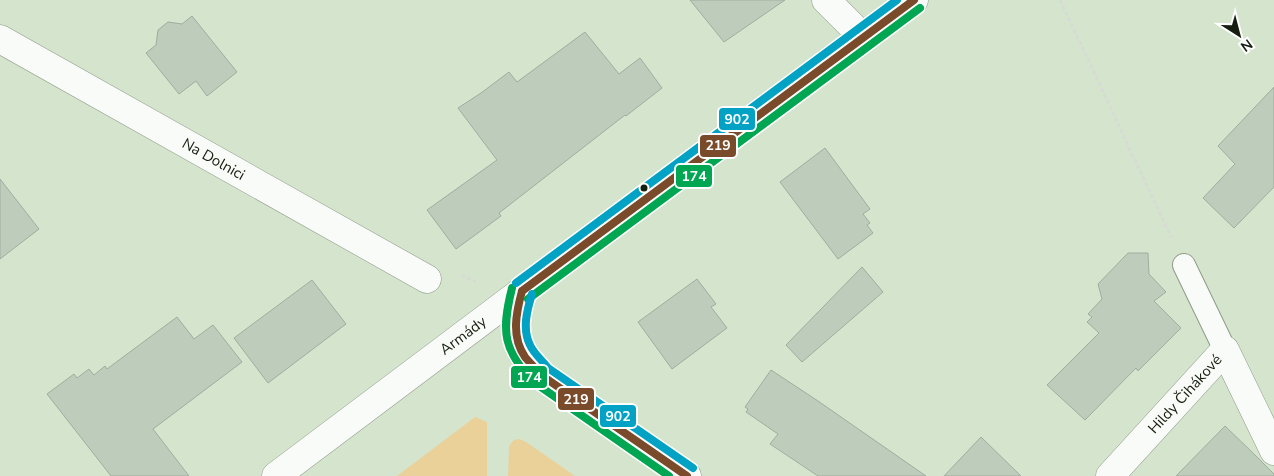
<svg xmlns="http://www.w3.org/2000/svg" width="1274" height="476" font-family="'Nunito Sans',sans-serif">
  <rect width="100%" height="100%" fill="#d5e4cd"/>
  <path fill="#ead199" d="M475 417 487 422V476H397Z
    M519 439 526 442 575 476H508L509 446 514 440Z"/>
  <path fill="#beccbc" stroke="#9ead9d" d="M690 0H785L724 42Z
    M192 16 237 72 207 96 196 81 179 94 146 53 156 45 158 30 168 22 182 24Z
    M585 32 619 74 640 58 662 88 626 116 625 115 499 213 501 216 456 249 427 210 497 160 458 108 481 93 509 72 517 82Z
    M1274 87V187L1234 228 1203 198 1235 164 1218 146Z
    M825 148 870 209 863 214 870 223 867 225 873 233 838 259 780 182Z
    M0 179 39 229 0 259Z
    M1128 253H1148L1149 274 1166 292 1154 301 1181 328 1138 371 1136 368 1085 420 1047 385 1099 333 1087 322 1092 317 1088 314 1102 299 1098 284Z
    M862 267 883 292 802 362 786 345Z
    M697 279 716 304 711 307 727 328 672 369 638 322Z
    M312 280 346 324 268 383 234 338Z
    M177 317 194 339 213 325 242 362 153 429 189 476H111L47 394 74 374 77 378 89 369 94 375 105 366 107 369Z
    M771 370 818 401 926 476H818L770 444 778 434 746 412 748 409 745 407Z
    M1225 426 1254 454 1274 474V476H1176Z
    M981 437 1021 476H944Z"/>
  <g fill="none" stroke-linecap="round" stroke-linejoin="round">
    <defs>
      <path id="service" d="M1184 265 1225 350"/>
      <g id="minor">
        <path d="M826 0 864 38"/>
        <path id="s1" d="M0 39 427 279"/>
        <path d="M522 291C516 313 510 337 525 357 530 363 536 369 541 375L687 476"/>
        <path id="s2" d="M1110 476 1225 350 1274 451"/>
      </g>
      <g id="tertiary">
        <path id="s3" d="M276 476 522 291 914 0"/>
      </g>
    </defs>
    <use href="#service" stroke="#8f9a88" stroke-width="24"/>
    <use href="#minor" stroke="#8f9a88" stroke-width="29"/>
    <use href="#tertiary" stroke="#8f9a88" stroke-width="29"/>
    <path stroke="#d6dbd3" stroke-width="3" stroke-dasharray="4 2.5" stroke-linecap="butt" d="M1060 0 1171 237
      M461 275 476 282"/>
    <use href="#service" stroke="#f9fbf8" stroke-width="22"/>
    <use href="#minor" stroke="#f9fbf8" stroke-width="28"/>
    <use href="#tertiary" stroke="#f9fbf8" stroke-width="28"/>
    <defs>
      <path id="bus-1" d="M522 291 914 0
        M522 291C516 313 511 337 525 357 530 363 536 369 541 375L687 476"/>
      <path id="bus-2" d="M512 288C501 332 503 351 535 383L669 476
        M528 299 920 8"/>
      <path id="bus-3" d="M516 283 897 0
        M532 294C527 310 522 329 530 345 534 354 542 360 548 368L693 468"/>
    </defs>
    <use href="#bus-1" stroke="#fff" stroke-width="11"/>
    <use href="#bus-2" stroke="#fff" stroke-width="11"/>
    <use href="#bus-3" stroke="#fff" stroke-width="11"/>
    <use href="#bus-1" stroke="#7a4b2a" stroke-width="8"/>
    <use href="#bus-2" stroke="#00a651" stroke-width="8"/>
    <use href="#bus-3" stroke="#01a2c4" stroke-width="8"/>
  </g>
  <circle fill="#151e0f" stroke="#fff" stroke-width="2" cx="644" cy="188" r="4.5"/>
  <g text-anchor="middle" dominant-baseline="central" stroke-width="5" stroke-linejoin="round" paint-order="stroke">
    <g font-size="15" fill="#151e0f" stroke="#fff">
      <text stroke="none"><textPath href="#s1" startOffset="245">Na Dolnici</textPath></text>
      <text stroke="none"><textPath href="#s3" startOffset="234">Armády</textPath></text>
      <text stroke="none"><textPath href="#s2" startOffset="111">Hildy Čihákové</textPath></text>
    </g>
  </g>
  <g stroke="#fff" stroke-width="2">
    <rect x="718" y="107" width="38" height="24" rx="5" fill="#01a2c4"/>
    <rect x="699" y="134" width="38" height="24" rx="5" fill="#7a4b2a"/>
    <rect x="675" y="164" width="38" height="24" rx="5" fill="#00a651"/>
    <rect x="510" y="365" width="38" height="24" rx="5" fill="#00a651"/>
    <rect x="557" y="387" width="38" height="24" rx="5" fill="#7a4b2a"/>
    <rect x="599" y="404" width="38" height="24" rx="5" fill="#01a2c4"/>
  </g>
  <g font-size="14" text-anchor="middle" font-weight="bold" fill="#fff">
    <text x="737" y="124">902</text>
    <text x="718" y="150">219</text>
    <text x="694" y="181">174</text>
    <text x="529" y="382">174</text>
    <text x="576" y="404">219</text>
    <text x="618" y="421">902</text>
  </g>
  <g transform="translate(1239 35) rotate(144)" stroke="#ffffff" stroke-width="4" paint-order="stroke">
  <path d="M0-4L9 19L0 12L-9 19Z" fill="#151e0f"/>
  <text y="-8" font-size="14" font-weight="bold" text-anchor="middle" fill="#151e0f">N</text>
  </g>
</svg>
